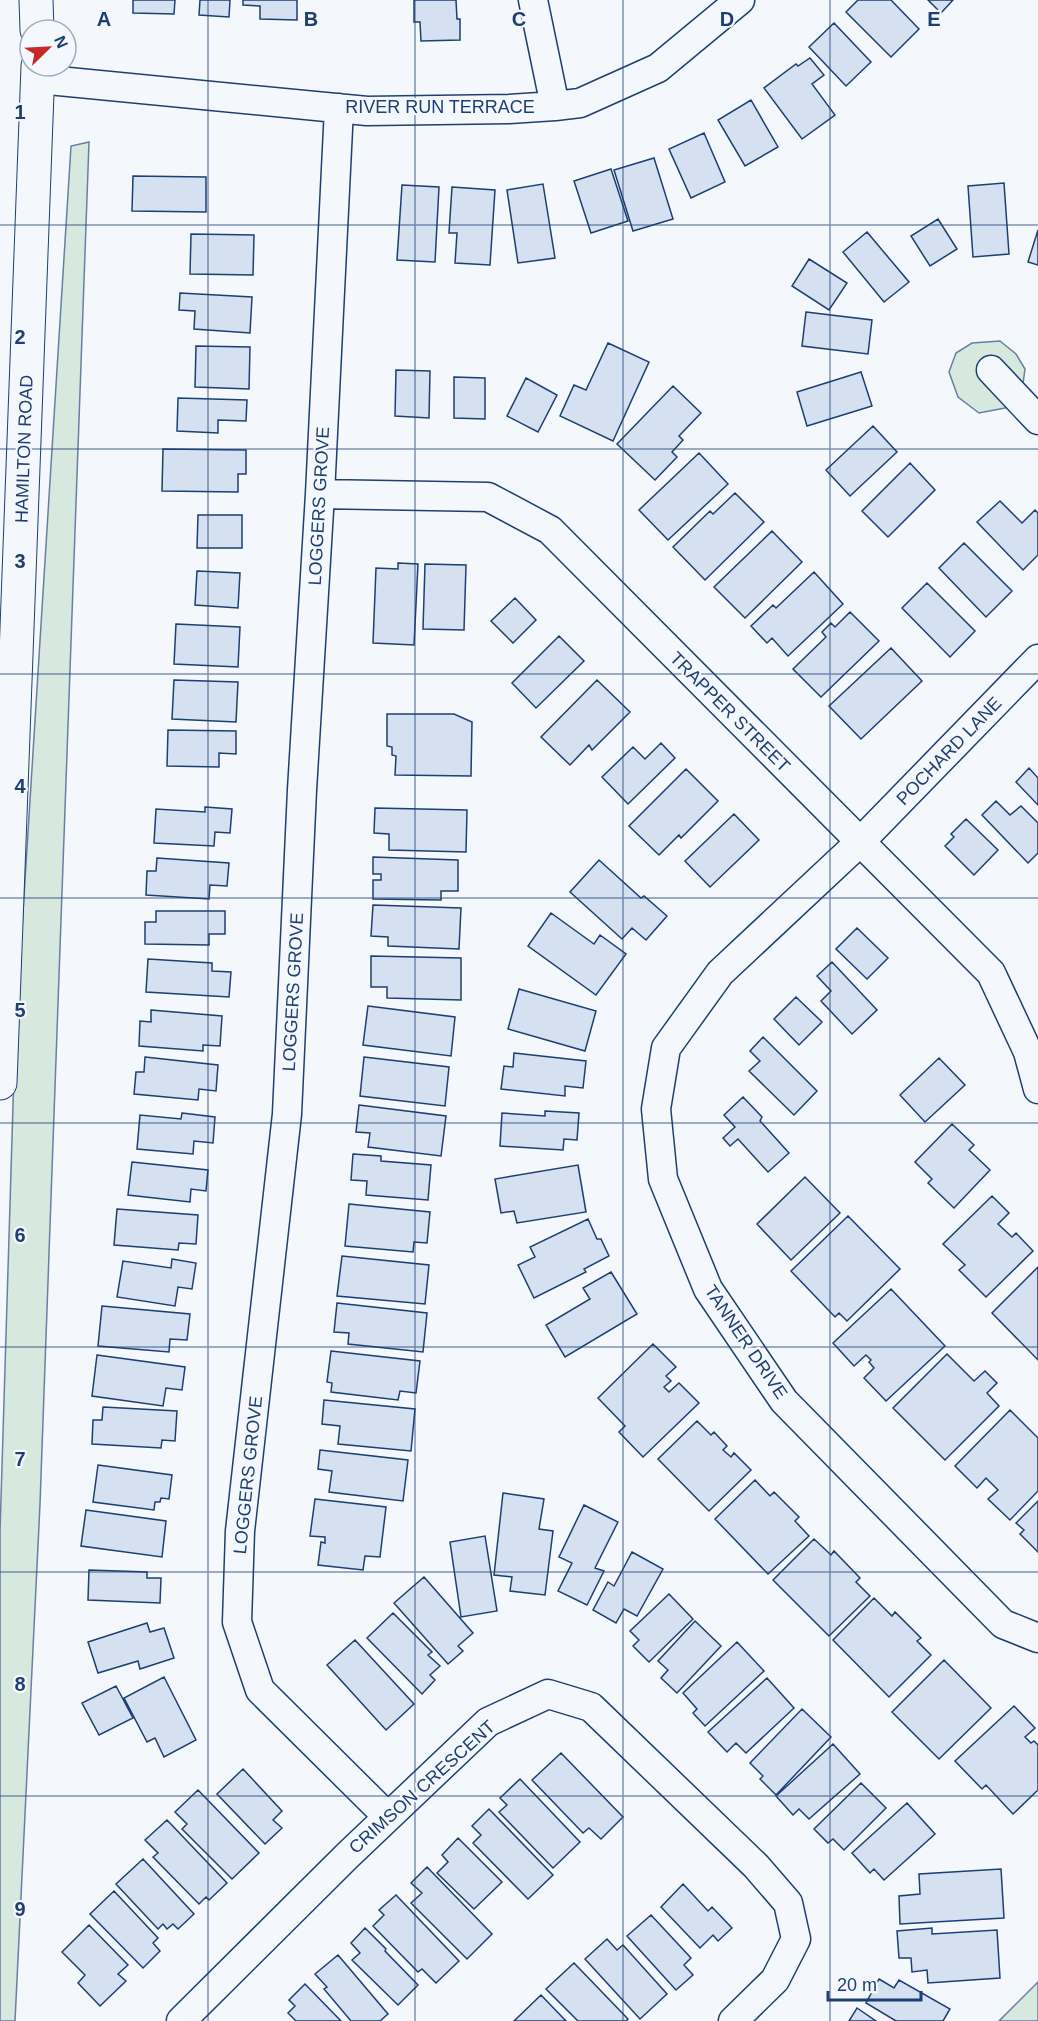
<svg xmlns="http://www.w3.org/2000/svg" width="1038" height="2021" font-family="Helvetica,sans-serif">
  <rect width="100%" height="100%" fill="#f4f7fb"/>
  <path fill="#d7e8df" stroke="#687fa3" stroke-width="1.5" d="M89 142 40 1504 15 2021H0V1532L15 1040 71 146Z
    M1000 341 1016 354 1025 369 1022 391 1005 408 979 413 958 397 949 372 956 353 972 343Z
    M1038 1982V2021H999Z"/>
  <path fill="#d5e0f0" stroke="#1d3f73" stroke-width="1.5" d="M133 0H175L174 14 133 13Z
    M200 0H230L229 17 199 15Z
    M243 0H297V20L260 19V6L243 5Z
    M414 0H456L457 19H460V40L421 41 420 22H414Z
    M858 0H891L919 29 891 57 846 12Z
    M928 0H953L941 13Z
    M834 23 871 62 846 86 809 47Z
    M810 58 824 75 812 84 835 115 802 139 764 88 796 64 798 66Z
    M751 100 778 147 745 166 718 120Z
    M704 133 725 182 691 198 669 149Z
    M654 158 673 219 633 231 614 170Z
    M611 169 628 221 591 233 574 181Z
    M133 176 206 177V212L132 211Z
    M1004 183 1009 254 973 257 968 186Z
    M543 184 555 258 518 263 507 190Z
    M402 185 439 187 435 262 397 260Z
    M452 187 495 190 490 265 455 263 457 233H449Z
    M938 219 957 249 930 266 911 236Z
    M1038 230V265L1028 262Z
    M867 232 909 282 884 302 843 252Z
    M191 234 254 235 253 275 190 274Z
    M809 259 847 283 829 310 792 286Z
    M180 293 252 297 250 333 194 329 195 311 179 310Z
    M806 312 872 320 868 354 802 346Z
    M608 343 649 362 613 441 560 416 574 385 586 390Z
    M196 346 250 347 249 389 195 387Z
    M396 370 430 371 429 418 395 416Z
    M861 372 872 406 807 426 797 392Z
    M454 377 485 378V419L454 418Z
    M526 378 557 395 538 432 507 416Z
    M673 386 701 413 679 436 683 440 672 452 677 457 655 480 617 444Z
    M178 398 247 400 246 421 218 420V433L177 431Z
    M873 426 897 452 850 496 826 470Z
    M163 449 246 450V474H238V492L162 491Z
    M699 453 728 484 668 540 639 510Z
    M910 463 935 490 888 537 862 511Z
    M735 493 764 522 705 580 673 547 710 511 713 514Z
    M1000 501 1022 523 1035 510 1038 513V555L1023 570 977 522Z
    M198 515H242V548H197Z
    M772 531 802 562 745 618 714 587Z
    M964 543 1012 591 986 617 939 568Z
    M398 563 418 564 414 645 373 643 376 568 398 569Z
    M425 564 466 565 464 630 423 629Z
    M197 571 240 573 238 608 195 605Z
    M814 572 843 604 788 656 772 638 767 643 751 626 773 605 776 608Z
    M927 583 975 631 950 657 902 608Z
    M515 598 536 620 513 643 491 621Z
    M850 612 879 641 821 697 793 669 826 637 822 632 831 623 835 627Z
    M176 624 240 627 238 667 174 664Z
    M559 636 584 661 536 708 512 683Z
    M891 648 922 681 861 739 829 706Z
    M174 680 238 682 236 722 172 719Z
    M597 680 630 712 592 750 589 745 570 765 541 737Z
    M387 714H454L472 722 471 776 395 775 396 756 392 755V747L387 746Z
    M168 730 236 731V754L219 753V767L167 766Z
    M661 743 675 758 628 804 602 777 633 747 645 759Z
    M1029 768 1038 778V805L1016 782Z
    M686 769 718 801 681 838 679 835 659 855 629 826Z
    M996 801 1010 815 1021 806 1038 823V853L1028 863 982 815Z
    M205 807 232 809 230 833 215 832 214 846 154 843 156 809 205 812Z
    M375 808 467 810 466 852 389 850V834L374 833Z
    M734 814 759 840 710 887 685 861Z
    M966 819 998 850 974 875 945 846 954 837 951 834Z
    M373 857 458 860V891H441V900L373 899V880H381V874H373Z
    M157 858 229 863 227 886 210 885 209 899 146 895 147 871H156Z
    M599 860 641 898 644 896 667 916 646 940 632 928 622 939 570 892Z
    M373 905 461 908 459 949 388 946V937L371 936Z
    M156 911H225V934H209V945L145 944V922H156Z
    M551 913 594 944 600 935 626 954 596 995 528 946Z
    M857 928 888 958 867 979 836 949Z
    M371 956 461 958V1000L387 998V987H371Z
    M148 959 212 963V971L231 972 229 997 146 992Z
    M832 962 877 1010 852 1034 821 1001 831 991 817 976Z
    M519 989 596 1011 585 1051 508 1029Z
    M796 997 822 1022 799 1045 774 1019Z
    M368 1006 455 1017 451 1056 363 1045Z
    M151 1010 222 1016 220 1046 203 1045V1051L139 1046 140 1021 151 1022Z
    M763 1037 817 1091 794 1115 749 1071 760 1061 750 1051Z
    M514 1053 586 1061 583 1088 565 1086V1096L501 1089 504 1066 513 1067Z
    M145 1057 218 1065 216 1091 199 1089 198 1100 134 1094 136 1072H144Z
    M364 1057 449 1067 445 1106 360 1096Z
    M939 1058 965 1085 925 1122 900 1095Z
    M743 1097 762 1117 760 1121 789 1153 768 1172 738 1139 730 1146 723 1138 735 1127 724 1115Z
    M359 1105 446 1116 441 1156 368 1147 370 1133 356 1132Z
    M545 1111 579 1113 577 1140 564 1139 563 1150 500 1146 502 1113 545 1116Z
    M182 1113 215 1117 213 1143 194 1141 193 1154 137 1149 140 1115 181 1119Z
    M952 1124 974 1145 969 1150 990 1170 954 1208 928 1183 932 1179 915 1162Z
    M353 1154 381 1156V1161L431 1165 428 1200 366 1195 367 1181 351 1180Z
    M132 1162 208 1170 206 1191 191 1189 190 1202 128 1195Z
    M578 1165 586 1212 517 1223 514 1211 501 1213 495 1179Z
    M805 1177 840 1213 791 1260 757 1224Z
    M992 1196 1009 1213 998 1224 1012 1237 1016 1233 1033 1251 986 1297 959 1270 965 1265 943 1244Z
    M349 1204 430 1212 427 1243 414 1242 413 1252 345 1246Z
    M117 1209 198 1215 196 1244 179 1243 178 1250 114 1245Z
    M848 1216 900 1269 847 1321 839 1313 835 1317 791 1271Z
    M588 1219 597 1239H601L609 1256 584 1269 586 1272 534 1298 518 1265 535 1257 530 1247Z
    M342 1256 429 1265 425 1304 337 1296Z
    M172 1259 196 1263 192 1289 178 1287 175 1306 117 1297 123 1261 171 1268Z
    M1038 1267V1360L992 1313Z
    M611 1272 637 1314 565 1357 546 1325 590 1299 583 1288Z
    M891 1289 945 1346 886 1401 864 1378 874 1368 869 1362 871 1360 866 1355 854 1366 833 1343Z
    M337 1303 427 1313 423 1352 348 1344 349 1333 334 1332Z
    M102 1306 190 1314 187 1340 170 1339 169 1352 98 1346Z
    M653 1344 676 1367 666 1376 671 1381 664 1387 669 1392 679 1383 699 1403 643 1457 619 1432 625 1426 598 1398Z
    M331 1351 420 1361 416 1393 400 1391 398 1400 331 1392 332 1383 327 1382Z
    M947 1354 974 1381 985 1371 997 1383 987 1393 999 1406 945 1460 893 1408Z
    M97 1355 185 1367 182 1390 166 1388 163 1406 92 1396Z
    M324 1400 415 1409 411 1451 338 1444 340 1426 322 1424Z
    M103 1407 177 1411 175 1441 162 1440 161 1448 92 1444 93 1420H102Z
    M1010 1410 1038 1438V1491L1010 1520 988 1499 998 1490 986 1478 977 1488 955 1466Z
    M697 1421 711 1435 714 1432 727 1446 723 1450 731 1457 734 1453 751 1470 709 1511 658 1459Z
    M320 1450 408 1460 403 1501 329 1492 332 1471 318 1469Z
    M98 1465 172 1475 169 1499 161 1498 160 1502H155L154 1510 93 1502Z
    M755 1480 770 1496 774 1492 799 1517 795 1521 809 1536 768 1574 715 1519Z
    M503 1493 544 1499 539 1529 553 1531 545 1595 510 1591 512 1577 494 1575Z
    M315 1499 386 1507 380 1557 365 1556 363 1570 318 1565 321 1542 325 1543V1537L310 1536Z
    M1038 1501V1552L1020 1534 1024 1530 1016 1523Z
    M584 1505 618 1522 595 1568 604 1571 587 1605 558 1591 572 1563 559 1557Z
    M86 1510 166 1521 162 1557 81 1546Z
    M485 1536 497 1611 461 1617 450 1542Z
    M814 1539 831 1555 834 1551 860 1578 856 1582 870 1596 829 1636 773 1580Z
    M632 1552 663 1569 637 1616 624 1609 616 1623 593 1610 608 1582 614 1586Z
    M89 1570 147 1572V1578H161L160 1603 88 1600Z
    M424 1577 473 1633 458 1646 463 1651 448 1664 394 1603Z
    M669 1594 693 1619 649 1662 633 1646 639 1640 630 1631Z
    M874 1598 892 1616 895 1612 921 1638 917 1641 931 1655 889 1697 833 1640Z
    M393 1613 432 1652 428 1655 440 1666 430 1675 435 1680 422 1694 367 1638Z
    M695 1621 721 1646 677 1693 661 1678 668 1670 658 1661Z
    M147 1623 150 1632 164 1628 174 1658 140 1669 138 1661 98 1673 88 1642Z
    M355 1640 414 1704 386 1730 327 1665Z
    M737 1642 764 1671 705 1726 693 1713 697 1709 683 1693Z
    M944 1660 991 1708 939 1759 892 1712Z
    M164 1677 196 1740 164 1757 155 1738 147 1742 124 1698Z
    M767 1678 794 1708 746 1753 736 1743 727 1752 708 1732Z
    M116 1686 133 1718 99 1735 82 1703Z
    M1014 1706 1035 1728 1025 1737 1031 1743 1034 1741 1038 1745V1790L1013 1814 986 1785 982 1789 955 1761Z
    M802 1709 831 1737 776 1795 760 1779 763 1776 750 1763Z
    M833 1744 860 1774 809 1819 799 1809 793 1815 776 1796Z
    M561 1753 623 1817 601 1839 589 1828 583 1833 532 1780Z
    M243 1769 282 1811 273 1820 282 1828 265 1844 217 1794Z
    M520 1779 580 1842 553 1868 499 1812 507 1805 500 1798Z
    M861 1783 886 1808 844 1850 833 1839 828 1843 814 1829Z
    M198 1790 259 1853 232 1879 182 1829 187 1824 175 1812Z
    M907 1803 935 1834 884 1880 874 1869 870 1873 852 1853Z
    M489 1809 553 1875 528 1899 473 1843 481 1835 472 1826Z
    M167 1820 227 1883 209 1900 206 1897 199 1904 153 1857 158 1853 145 1840Z
    M458 1838 502 1882 474 1909 437 1873 448 1862 442 1855Z
    M143 1859 194 1914 178 1929 173 1924 167 1929 163 1924 158 1929 116 1884Z
    M427 1867 492 1934 467 1959 411 1903 422 1893 411 1883Z
    M1001 1869 1004 1918 900 1924 899 1896 920 1894 919 1874Z
    M683 1884 708 1911 712 1907 732 1928 718 1941 713 1935 700 1948 661 1907Z
    M114 1891 158 1938 153 1943 160 1951 143 1968 90 1914Z
    M396 1895 459 1961 436 1983 422 1969 418 1972 373 1926 384 1915 379 1910Z
    M651 1915 691 1958 684 1965 693 1975 676 1990 627 1936Z
    M89 1925 128 1965 118 1974 126 1981 100 2006 78 1983 85 1975 62 1952Z
    M365 1928 386 1949 385 1951 418 1985 398 2005 352 1960 360 1953 351 1943Z
    M932 1928V1934L997 1930 1000 1978 928 1983 927 1970 912 1972 911 1958H899L897 1931Z
    M607 1939 617 1950 623 1945 667 1994 640 2019 585 1959Z
    M338 1955 388 2014 380 2021H351L324 1989 327 1987 315 1974Z
    M574 1963 628 2019 626 2021H578L546 1989Z
    M879 1979 894 1988 899 1980 950 2009 943 2021H896L866 2003Z
    M305 1984 341 2021H296L288 2013 295 2006 289 2000Z
    M541 1995 566 2021H514Z
    M857 2008 876 2021H849Z"/>
  <g fill="none" stroke-linecap="round" stroke-linejoin="round">
    <defs>
      <path id="street" d="M533 0 555 106
        M38 79 367 111 509 109 555 106 580 103 658 68 740 0
        M339 108 320 494 302 790 287 1114 240 1531 237 1622 260 1690 388 1817
        M991 370 1038 420
        M320 494 488 497 550 530 991 973 1028 1052 1038 1089
        M1038 659 860 842 720 973 666 1048 656 1109 663 1179 708 1289 784 1401 1003 1624 1038 1638
        M181 2021 348 1855 488 1722 548 1694 591 1707 756 1866 788 1903 796 1939 775 1980 733 2021"/>
      <path id="secondary" d="M36 0 37 30
        M0 1083 38 66"/>
    </defs>
    <use href="#street" stroke="#1d3f73" stroke-width="31"/>
    <use href="#secondary" stroke="#1d3f73" stroke-width="35"/>
    <use href="#street" stroke="#f4f7fb" stroke-width="28"/>
    <use href="#secondary" stroke="#f4f7fb" stroke-width="33"/>
  </g>
  <path fill="none" stroke="#1d3f73" stroke-width="1.5" stroke-opacity="0.55" d="M208 0V2021M415 0V2021M623 0V2021M830 0V2021M0 225H1038M0 449H1038M0 674H1038M0 898H1038M0 1123H1038M0 1347H1038M0 1572H1038M0 1796H1038"/>
  <g text-anchor="middle" dominant-baseline="central" stroke-width="4.5" stroke-linejoin="round" paint-order="stroke">
    <g font-size="18" fill="#1d3f73" stroke="#f4f7fb">
      <text x="440" y="107">RIVER RUN TERRACE</text>
      <text transform="translate(24 449) rotate(-88)">HAMILTON ROAD</text>
      <text transform="translate(319 506) rotate(-87)">LOGGERS GROVE</text>
      <text transform="translate(730 712) rotate(45)">TRAPPER STREET</text>
      <text transform="translate(949 751) rotate(-46)">POCHARD LANE</text>
      <text transform="translate(293 992) rotate(-87)">LOGGERS GROVE</text>
      <text transform="translate(746 1342) rotate(56)">TANNER DRIVE</text>
      <text transform="translate(248 1475) rotate(-84)">LOGGERS GROVE</text>
      <text transform="translate(422 1787) rotate(-42)">CRIMSON CRESCENT</text>
    </g>
  </g>
  <g font-size="20" text-anchor="middle" font-weight="bold" fill="#1d3f73" stroke="#f4f7fb" stroke-width="4.5" stroke-linejoin="round" paint-order="stroke">
    <text x="104" y="26">A</text>
    <text x="311" y="26">B</text>
    <text x="519" y="26">C</text>
    <text x="727" y="26">D</text>
    <text x="934" y="26">E</text>
    <text x="20" y="119">1</text>
    <text x="20" y="344">2</text>
    <text x="20" y="568">3</text>
    <text x="20" y="793">4</text>
    <text x="20" y="1017">5</text>
    <text x="20" y="1242">6</text>
    <text x="20" y="1466">7</text>
    <text x="20" y="1691">8</text>
    <text x="20" y="1916">9</text>
  </g>
  <g transform="translate(48 48) rotate(66)"><circle r="28" fill="#f4f7fb" stroke="#9eadc5" stroke-width="1.5"/>
  <path d="M0-4.5L10 22L0 15L-10 22Z" fill="#c62828"/>
  <text y="-9" font-size="16" font-weight="bold" text-anchor="middle" fill="#1d3f73">N</text>
  </g>
  <path d="M828 1991v9h93v-9" fill="none" stroke="#1d3f73" stroke-width="3"/>
  <text x="837" y="1991" font-size="18" fill="#1d3f73" stroke="#f4f7fb" stroke-width="4.5" paint-order="stroke">20 m</text>
</svg>
